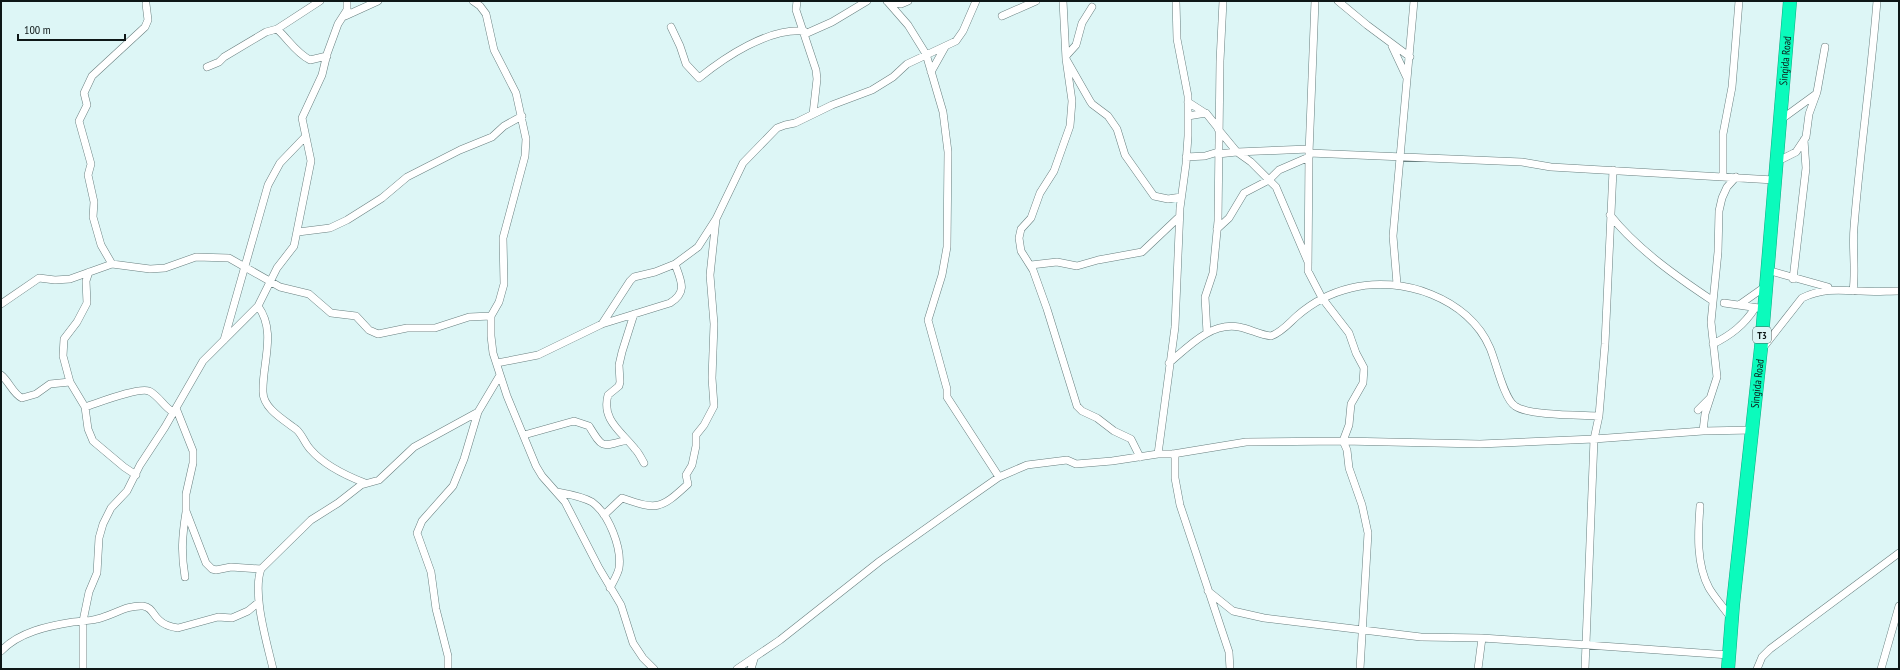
<svg xmlns="http://www.w3.org/2000/svg" width="1900" height="670" font-family="'PT Sans Narrow',sans-serif">
  <rect width="100%" height="100%" fill="#ddf6f6"/>
  <g fill="none" stroke-linecap="round" stroke-linejoin="round">
    <defs>
      <path id="street" d="M473 1 480 6 486 14 494 50 516 93 526 139 525 156 503 238 504 284 499 302 491 316V336L493 353 507 396 536 466 542 476 565 502 599 568 621 605 633 643 643 658 654 669
        M797 1 796 10 816 70 817 79 813 114
        M887 1 908 25 926 54 943 112 948 152 947 247 942 275 928 320 947 389V397L999 477
        M887 1 901 4 908 1
        M1063 1 1066 59 1090 101 1092 104 1108 116 1117 129 1125 155 1154 196 1168 199 1181 197
        M1315 1 1309 153 1308 271 1322 298 1349 333 1356 353 1364 368 1363 383 1351 404 1349 425 1343 441 1347 450 1349 468 1362 505 1368 533 1360 669
        M1338 1 1367 25 1410 57
        M345 16 378 1
        M1002 16 1036 1
        M671 27 680 46 686 64 699 78C725 57 768 28 804 31
        M277 29C289 40 295 52 310 60L327 56
        M805 34 832 22 867 1
        M1392 46 1407 78
        M1066 56 1076 45 1082 23 1092 7
        M1066 59 1072 101 1070 126 1054 171 1040 193 1031 218 1021 229 1019 238 1021 251 1033 270 1047 309 1077 406 1082 411 1097 418 1114 431 1131 439 1140 457
        M207 67 219 62 224 57 266 32 277 29 320 1
        M931 72 945 47
        M1188 102 1205 113
        M1188 116 1206 113 1218 128
        M1779 121 1816 94
        M1218 129 1237 152 1251 162 1276 187 1308 262
        M1309 153 1522 162 1551 167 1774 180
        M1218 154 1237 152 1309 149
        M1186 157 1205 156 1218 152
        M1776 162 1796 152 1806 137 1809 114 1817 92 1825 47
        M1723 176V134L1732 87 1739 1
        M1610 215C1637 249 1677 277 1713 301
        M1217 229 1229 218 1244 193 1269 180 1279 170 1309 157
        M298 232 330 228 347 220 382 198 407 177 460 150 492 137 504 126 522 116
        M112 264 101 245 93 217 94 202 88 175 91 164 79 121 87 105 84 93 92 76 145 27 148 20 146 4
        M1031 265 1057 262 1077 266 1098 260 1142 252 1179 217
        M1767 270 1828 287
        M89 272 86 281 87 303 77 322 64 339 63 356 70 382 85 407 88 429 93 441 124 467 136 475
        M1793 279 1806 168 1804 140
        M1397 284 1393 236 1414 1
        M1853 291C1856 269 1852 248 1854 227 1860 152 1871 77 1877 1
        M1724 303 1759 308
        M1 304 39 278 55 280 70 279 112 264 150 269 165 268 196 257 229 258 280 287 309 294 331 313 356 316 369 330 378 334 407 328H435L469 317 491 316
        M1739 305 1766 286
        M258 306C277 332 262 363 263 392 263 409 286 421 297 430 303 436 305 444 311 450 324 465 347 476 365 483
        M634 314 622 352 619 365 620 382 619 386 608 395C601 420 622 432 635 449 639 453 641 458 644 463
        M602 324 630 281 634 277 655 272 675 264 698 247 716 219 743 163 777 128 785 125 795 123 832 105 872 90 893 77 907 64 956 41 963 31 976 1
        M1207 333 1205 297 1213 273 1218 221 1220 61 1223 1
        M224 340 268 185 280 163 305 137
        M1713 344C1731 335 1744 325 1755 308
        M1762 349 1802 298C1823 288 1839 290 1861 291 1874 292 1886 291 1899 291
        M497 363 538 355 602 324 670 303C688 292 681 281 675 264
        M1169 363C1189 346 1211 322 1239 327 1250 329 1260 335 1271 336 1282 332 1289 323 1297 316 1313 302 1330 293 1351 288 1401 275 1469 298 1490 348 1496 362 1504 399 1515 406 1529 416 1581 415 1599 416
        M1 375C9 381 13 394 22 398L36 394 50 384 70 382
        M85 407C98 403 138 387 149 391 159 396 164 407 173 412
        M176 408 193 451V463L186 494V511L206 563 212 569 216 570 231 567 261 569
        M1698 410 1710 398
        M1703 431 1705 414 1717 377 1711 322 1718 252 1719 211 1722 198 1727 187 1736 177
        M524 435 574 421 589 426C603 449 601 447 627 440
        M1158 454 1175 327 1180 208 1186 164 1188 136V96L1177 39 1176 1
        M1173 454 1175 455V478L1180 505 1229 652 1230 669
        M557 492C568 494 581 496 592 502 609 514 622 548 619 568 618 574 613 582 610 588
        M1700 506C1698 532 1696 564 1709 588 1715 598 1724 608 1731 618
        M604 515 622 498C657 510 660 510 688 484L686 475 692 465 696 446V435L704 425 714 406 712 378 714 324 710 275 716 219
        M185 577C181 553 182 537 186 512
        M1208 591 1233 611 1264 618 1421 637 1482 638 1573 644 1729 655
        M1 651C19 632 48 626 73 622 81 621 90 621 97 619 114 615 126 605 143 606 152 607 153 615 159 620 164 625 171 627 178 628L218 617 232 618 248 611 259 602
        M83 669V621L89 592 97 573 99 538 103 524 111 508 127 491 140 465 165 427 203 361 258 306 277 268 294 246 311 161 302 118 322 75 327 54 338 24 347 10V1
        M273 669C267 643 252 594 261 569L311 520 338 503 361 485 379 480 414 447 478 412 500 375
        M448 669V656L436 609 431 572 417 533 422 521 453 486 464 459 478 412
        M737 669 780 640 880 561 959 505 999 477 1027 465 1067 460 1076 464 1112 461 1158 454H1173L1246 442 1343 441 1480 444 1594 439 1703 431 1753 430
        M751 669 754 659
        M1478 669 1482 638
        M1585 669 1594 439 1599 416 1605 344 1613 170
        M1757 669 1762 657 1770 649 1899 553
        M1881 669 1899 606"/>
      <g id="highway">
        <path id="s1" d="M1728 669 1733 604 1761 348 1790 1"/>
      </g>
    </defs>
    <use href="#street" stroke="#687f7f" stroke-width="8"/>
    <use href="#highway" stroke="#0cab82" stroke-width="14"/>
    <use href="#street" stroke="#fff" stroke-width="7"/>
    <use href="#highway" stroke="#0bfbbc" stroke-width="13"/>
  </g>
  <g text-anchor="middle" dominant-baseline="central" stroke-width="3" stroke-linejoin="round" paint-order="stroke">
    <rect fill="#ddf6f6" stroke="#4c5a5a" stroke-width="1" x="1753" y="327" width="18" height="16" rx="3"/>
    <g font-size="10" font-weight="bold" fill="#0e1717">
      <text x="1762" y="335">T3</text>
    </g>
    <g font-size="11" fill="#0e1717" stroke="#ddf6f6">
      <text stroke="none"><textPath href="#s1" startOffset="611">Singida Road</textPath></text>
      <text stroke="none"><textPath href="#s1" startOffset="287">Singida Road</textPath></text>
    </g>
  </g>
  <rect width="1900" height="670" fill="none" stroke="#0e1717" stroke-width="4"/>
  <path d="M18 34v6h107v-6" fill="none" stroke="#0e1717" stroke-width="2"/>
  <text x="24" y="34" font-size="12" fill="#0e1717" stroke="#ddf6f6" stroke-width="3" paint-order="stroke">100 m</text>
</svg>
